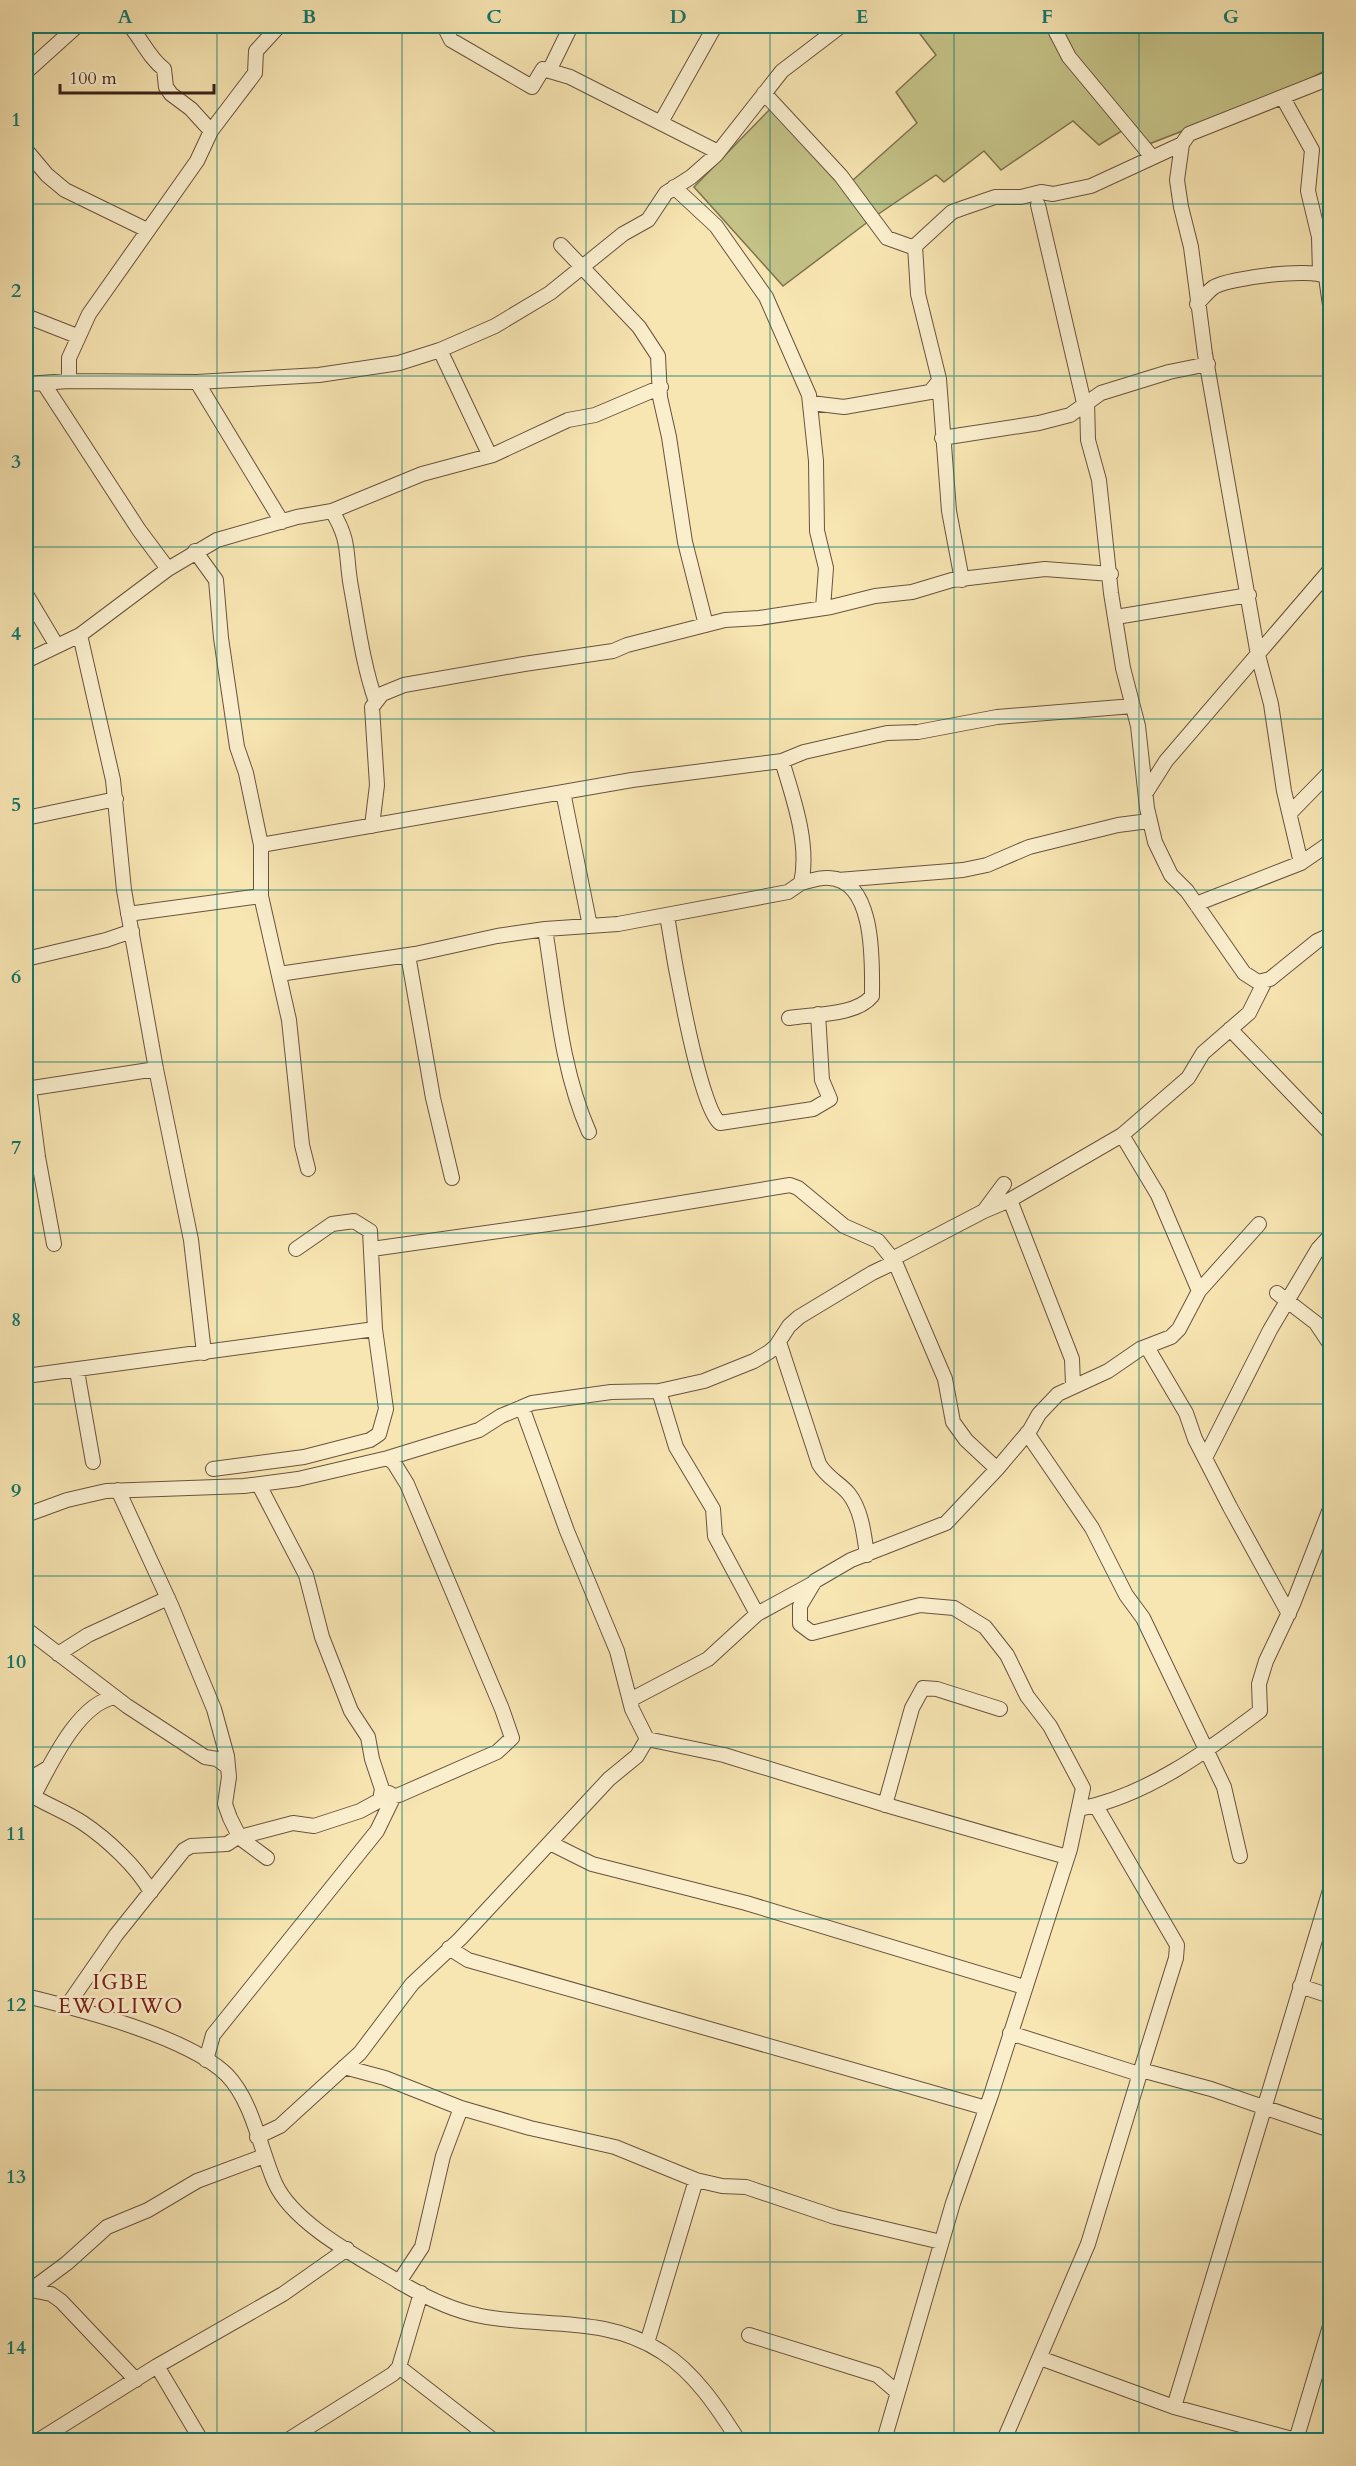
<svg xmlns="http://www.w3.org/2000/svg" width="1356" height="2466" font-family="Cardo,serif">
  <rect width="100%" height="100%" fill="#f7e5b2"/>
  <filter id="stains"><feTurbulence type="fractalNoise" baseFrequency=".00333" numOctaves="4"/><feColorMatrix values="0 0 0 0 .2 0 0 0 0 .09 0 0 0 0 .02 0 0 0 .5 -.17"/></filter>
  <radialGradient id="worn" r=".72"><stop offset=".6" stop-color="#630" stop-opacity="0"/><stop offset="1" stop-color="#630" stop-opacity=".3"/></radialGradient>
  <path fill="#c4c287" stroke="#7e7250" stroke-width="1.5" d="M914 26H1330V68L1293 88 1149 144 1133 124 1099 145 1073 121 1001 170 984 151 944 182 936 175 877 215 783 286 694 187 773 106 844 188 917 123 896 92 936 55Z"/>
  <g fill="none" stroke-linecap="round" stroke-linejoin="round">
    <defs>
      <path id="minor" d="M130 26C142 40 150 59 164 69L166 87 171 94 191 109 211 131
        M444 26 451 40 532 87 543 69 570 77 718 152
        M1059 26 1056 32 1069 57 1152 157
        M549 71 571 26
        M26 72 77 26
        M764 93 841 176 887 238 915 248
        M1283 98 1312 150 1308 191 1319 237 1320 273
        M661 122 715 26
        M26 150 47 175 65 190 147 230
        M674 187 716 226 766 297 809 395 816 461 817 531 826 568 823 608
        M1038 205 1084 403
        M561 245 639 327 658 356 660 397 669 437 685 542 706 625
        M1197 304C1202 299 1208 291 1214 287 1229 278 1312 267 1326 277L1330 305
        M26 316 77 336
        M440 350 490 456
        M69 381V358L89 314 197 161 211 131 255 73 256 51 279 26
        M197 382 282 522
        M26 384 69 381 197 382 319 375 399 363 440 350 495 326 550 293 623 234 648 220 666 193 691 177 716 155 782 71 841 26
        M44 384 139 530 168 569
        M1087 401 1088 440 1099 480 1111 593 1123 668 1138 726 1147 808 1155 842 1171 875 1187 891 1244 973 1258 982 1270 979 1317 941 1330 935
        M811 403 844 407 930 392 939 381
        M942 438 1039 423 1070 415 1101 393 1169 372 1208 364
        M332 511C351 542 345 554 351 587 358 625 363 665 376 702
        M195 551 216 580 221 638 237 747 246 773 261 845V896L289 1020 302 1145 308 1169
        M962 580 949 511 939 379 918 294 915 246 952 212 963 208 995 197H1021L1041 192 1053 194 1091 186 1182 144
        M26 594 57 646
        M1116 617 1249 595
        M80 635 113 780 124 890 156 1069 191 1240 204 1353
        M26 661 80 635 168 569 217 540 297 517 332 511 422 474 493 455 568 420 595 415 661 387
        M1147 791 1166 761 1330 570
        M563 792 590 926
        M1291 812 1330 772
        M26 818 116 799
        M372 826 377 785 372 707 382 694 404 685 524 664 613 651 627 645 725 620 759 618 831 607 875 596 912 592 952 580 1045 569 1111 574
        M261 845 632 780 782 761 804 752 887 733 918 732 997 717 1133 706
        M1301 863 1284 791 1271 704 1258 655 1205 354 1191 247 1181 207 1177 180 1182 144 1189 134 1330 78
        M838 880 963 870 987 865 1029 847 1118 825 1149 821
        M1196 904 1301 863 1330 843
        M128 914 261 896
        M667 915C672 948 699 1109 720 1123L813 1109 830 1099 822 1080 818 1014
        M545 929C556 996 561 1069 589 1132
        M408 955 433 1098 452 1178
        M26 959 106 940 132 931
        M279 974 415 954 497 936 545 929 618 924 788 892 801 883C810 845 793 797 782 761
        M789 1018C813 1014 856 1016 872 996 872 965 876 880 829 878 820 877 810 881 801 883
        M1230 1029 1330 1133
        M29 1088 38 1157 54 1244
        M26 1089 156 1069
        M1122 1135 1188 1078 1203 1053 1249 1013 1265 981
        M1010 1200 1122 1135 1158 1195 1199 1291
        M984 1211 1010 1200 1072 1359 1073 1385
        M372 1249 584 1219 790 1185 798 1188 844 1226 878 1241 895 1262 945 1379 953 1422 966 1440 997 1469
        M892 1259 984 1211 1004 1184
        M1277 1293 1316 1323 1330 1344
        M779 1342 819 1464C827 1478 840 1483 849 1494 862 1511 864 1535 867 1555
        M1147 1347 1186 1413 1195 1439 1230 1507 1289 1614
        M77 1371 93 1462
        M26 1376 375 1329
        M659 1391 676 1447 713 1509 715 1536 757 1614 812 1584
        M522 1407 567 1531 617 1651 632 1709 647 1739
        M1027 1433 1092 1528 1126 1595 1143 1618 1224 1787 1240 1856
        M1205 1458 1270 1330 1318 1249 1330 1236
        M213 1469 304 1457 370 1440 379 1434 386 1409 375 1329 370 1231 354 1221 332 1224 296 1249
        M259 1485 306 1575 322 1637 351 1711 368 1737 372 1759 382 1789 380 1800
        M118 1490 171 1605 214 1709 227 1756 229 1777 225 1804 230 1818 240 1838 267 1858
        M26 1515 67 1500 106 1491 244 1486 298 1479 388 1458 479 1430 501 1416 532 1403 611 1392 659 1391 704 1381 754 1361 769 1352 776 1346 789 1326 799 1317 872 1273 895 1262
        M26 1629 127 1706 205 1757 217 1759 228 1767
        M58 1654 88 1635 168 1598
        M630 1700 708 1659 757 1614
        M26 1781 48 1768
        M26 1792C44 1804 65 1811 83 1823 107 1839 137 1867 151 1892
        M33 1797C50 1766 77 1704 115 1697
        M885 1805 912 1708 923 1688 937 1689 1000 1709
        M1096 1806 1177 1945 1176 1958 1141 2070
        M1079 1809C1146 1796 1206 1752 1260 1711L1259 1684 1266 1661 1293 1604 1330 1509
        M550 1843 592 1864 746 1903 1024 1987
        M449 1948 468 1960 986 2108
        M1300 1986 1330 1996
        M26 1996C79 2009 189 2037 227 2075 253 2102 260 2149 275 2183 294 2225 362 2259 401 2283 425 2297 455 2311 481 2316 542 2328 606 2315 662 2352 694 2372 718 2408 738 2440
        M67 2006 116 1935 184 1850 191 1846 227 1844 236 1838 293 1823 314 1826 360 1811 382 1799 399 1795 497 1752 512 1738 502 1709 407 1484 394 1463 388 1458
        M1010 2033 1139 2074
        M206 2060 213 2035 377 1831 394 1796 389 1793
        M344 2067 385 2078 461 2108 530 2128 615 2147 696 2180 722 2186 746 2187 835 2217 941 2242
        M257 2137 280 2126 360 2053 412 1984 460 1939 609 1779 637 1756 647 1739 724 1755 893 1807 1067 1857
        M399 2282 422 2247 443 2156 461 2108
        M26 2290 36 2286 67 2263 107 2227 148 2210 197 2181 264 2156
        M31 2290 51 2294 61 2301 136 2380
        M749 2335 877 2375 897 2392
        M647 2343 696 2180
        M1040 2358 1174 2407 1296 2440
        M157 2366 201 2440
        M399 2367 493 2440
        M1174 2407 1330 1890
        M39 2440 157 2366 283 2294 347 2249
        M288 2440 393 2374 399 2367 421 2293
        M884 2440 953 2203 991 2095 1070 1849 1083 1788 1050 1726 1027 1696 1007 1655 985 1627 954 1608 920 1605 812 1633 800 1624V1606L815 1581 851 1560 946 1523 997 1469 1030 1430 1039 1414 1058 1394 1108 1371 1140 1349 1171 1337 1179 1329 1199 1291 1259 1224
        M1004 2440 1088 2244 1141 2070 1211 2089 1330 2130
        M1296 2440 1330 2326"/>
    </defs>
    <use href="#minor" stroke="#68533f" stroke-width="16"/>
    <use href="#minor" stroke="#faeecd" stroke-width="14"/>
  </g>
  <path fill="none" stroke="#0f766e" stroke-width="1.5" stroke-opacity="0.55" d="M217 26V2440M402 26V2440M586 26V2440M770 26V2440M954 26V2440M1139 26V2440M26 204H1330M26 376H1330M26 547H1330M26 719H1330M26 890H1330M26 1062H1330M26 1233H1330M26 1404H1330M26 1576H1330M26 1747H1330M26 1919H1330M26 2090H1330M26 2262H1330"/>
  <g text-anchor="middle" dominant-baseline="central" stroke-width="5" stroke-linejoin="round" paint-order="stroke">
    <g font-size="21" letter-spacing="1.5" fill="#7a1f14" stroke="#faeecd">
      <text x="121" y="1982">IGBE<tspan x="121" dy="24">EWOLIWO</tspan></text>
    </g>
  </g>
  <rect width="1356" height="2466" fill="none" stroke="#f7e5b2" stroke-width="66"/>
  <path d="M60 84v9h154v-9" fill="none" stroke="#392219" stroke-width="3"/>
  <text x="69" y="84" font-size="18" fill="#392219" stroke="#faeecd" stroke-width="4.5" paint-order="stroke">100 m</text>
  <rect x="33" y="33" width="1290" height="2400" fill="none" stroke="#0f766e" stroke-width="2"/>
  <g font-size="20" text-anchor="middle" font-weight="bold" fill="#0f766e">
    <text x="125" y="23">A</text>
    <text x="309" y="23">B</text>
    <text x="494" y="23">C</text>
    <text x="678" y="23">D</text>
    <text x="862" y="23">E</text>
    <text x="1047" y="23">F</text>
    <text x="1231" y="23">G</text>
    <text x="16" y="126">1</text>
    <text x="16" y="297">2</text>
    <text x="16" y="468">3</text>
    <text x="16" y="640">4</text>
    <text x="16" y="811">5</text>
    <text x="16" y="983">6</text>
    <text x="16" y="1154">7</text>
    <text x="16" y="1326">8</text>
    <text x="16" y="1497">9</text>
    <text x="16" y="1668">10</text>
    <text x="16" y="1840">11</text>
    <text x="16" y="2011">12</text>
    <text x="16" y="2183">13</text>
    <text x="16" y="2354">14</text>
  </g>
  <rect width="100%" height="100%" filter="url(#stains)"/>
  <rect width="100%" height="100%" fill="url(#worn)"/>
</svg>
